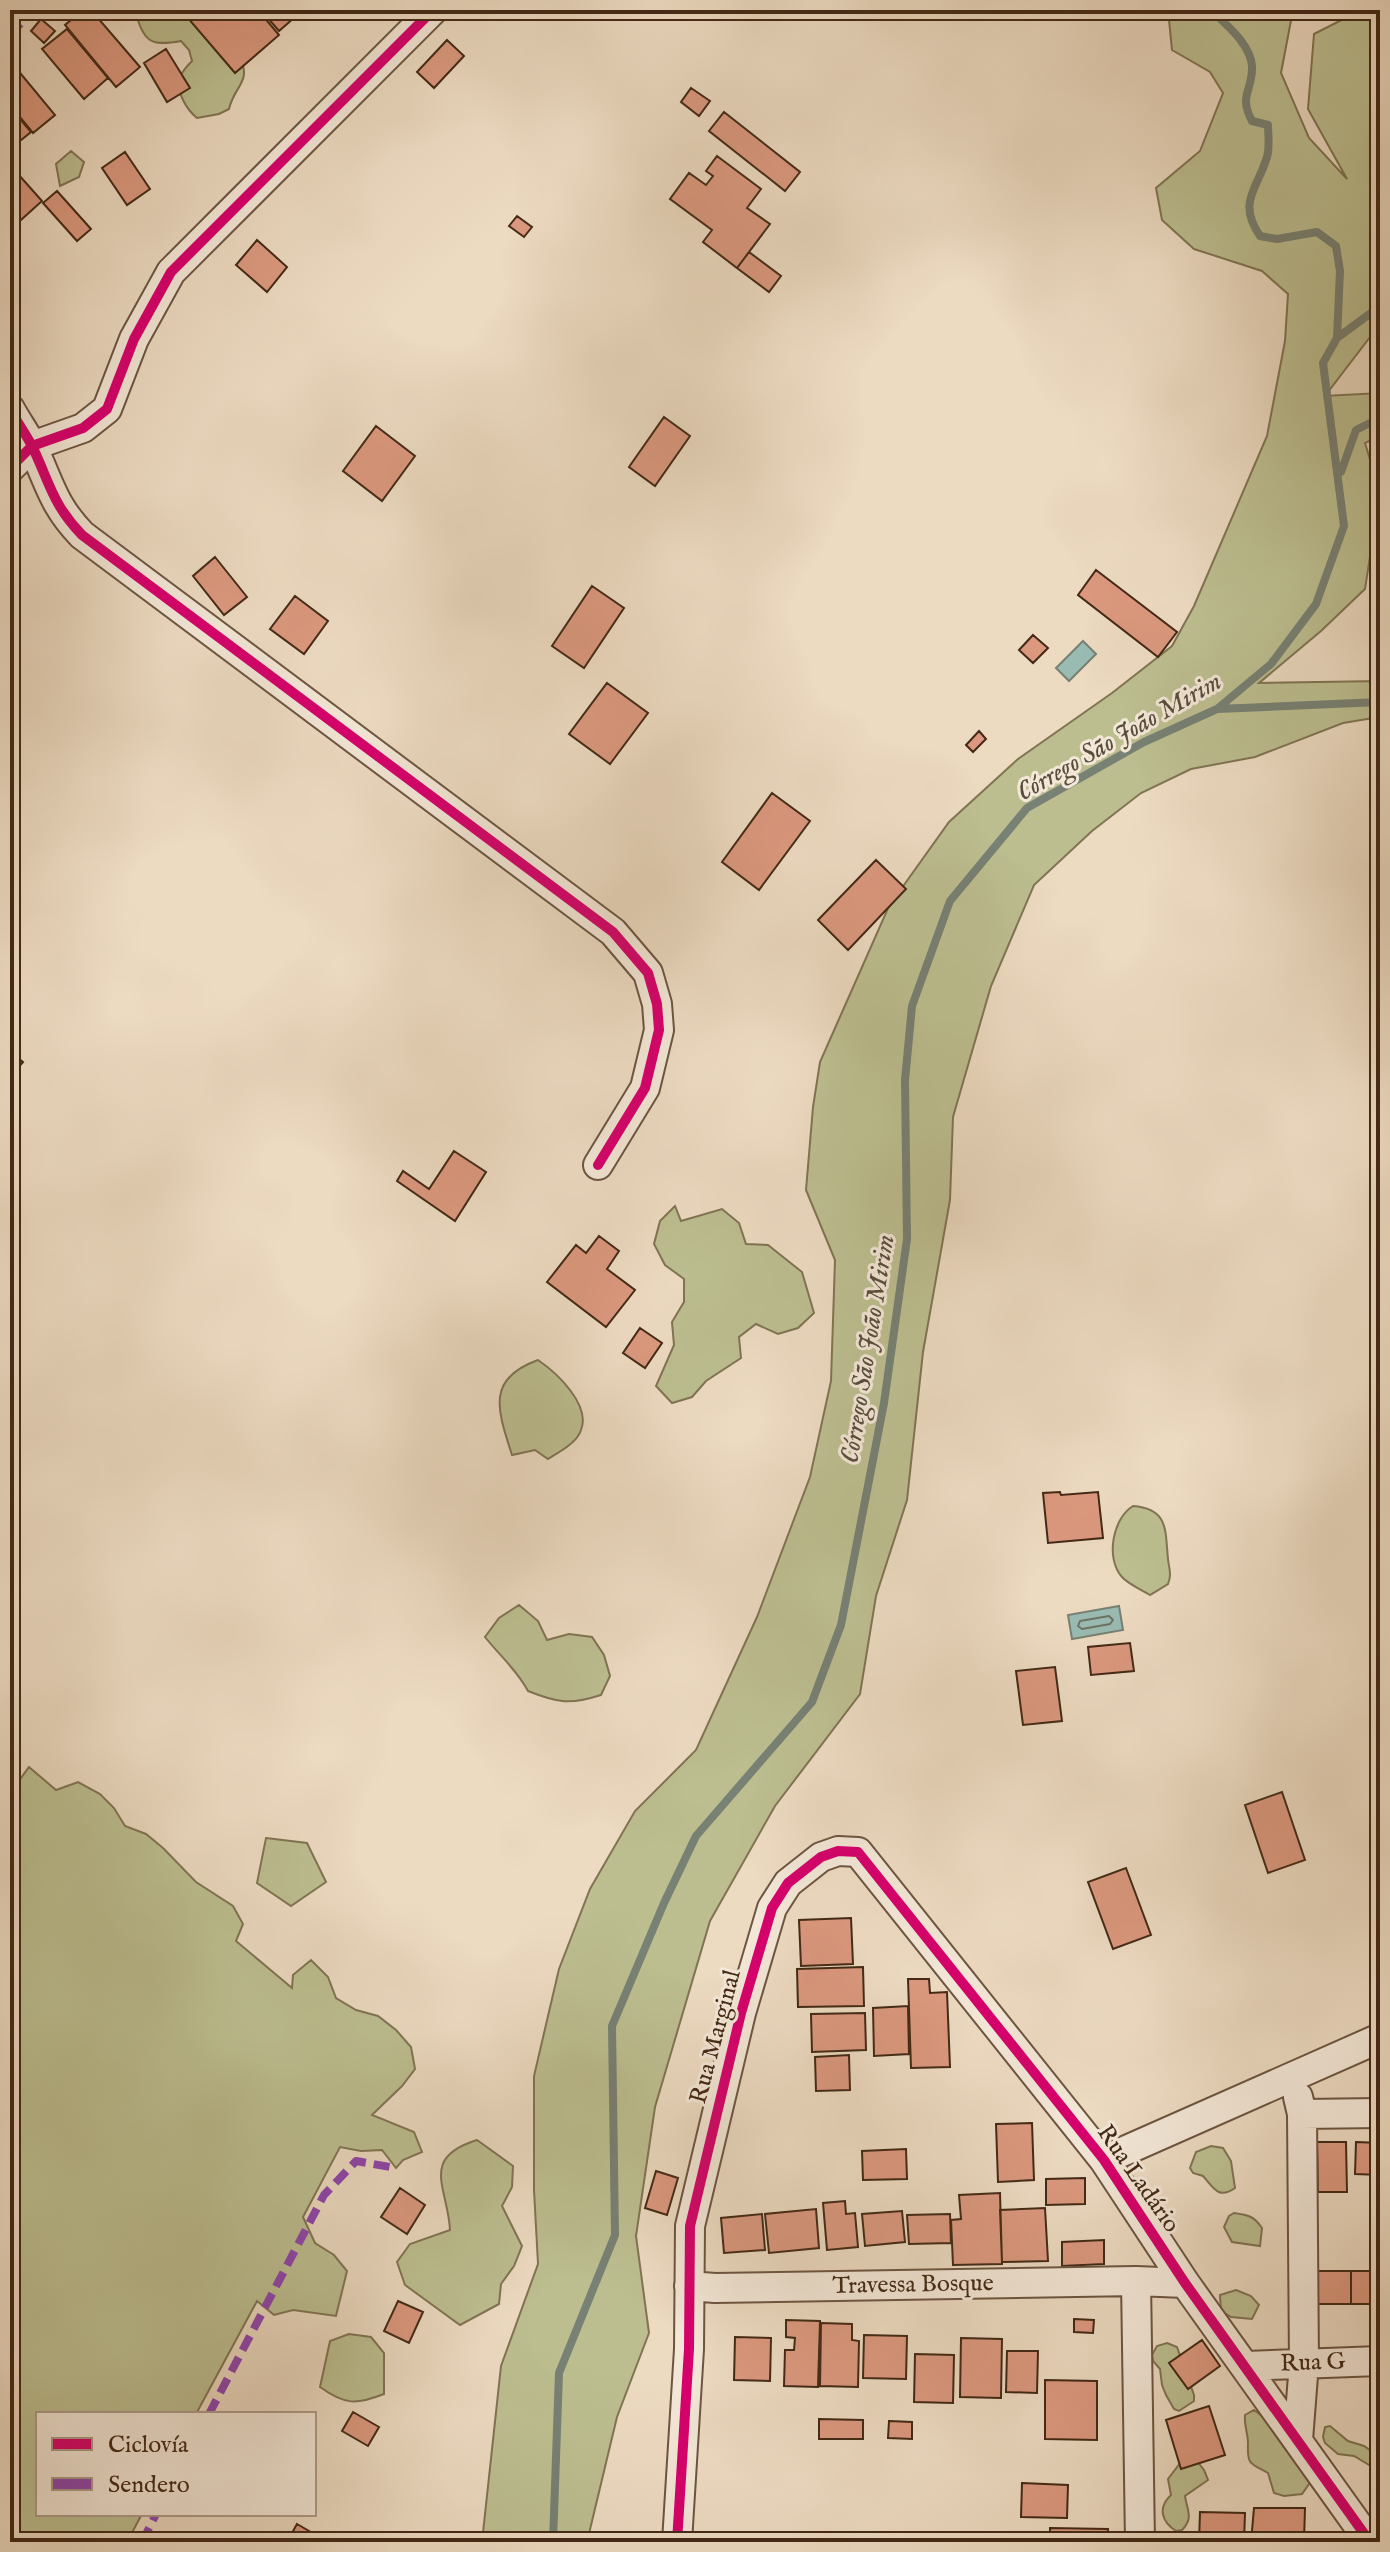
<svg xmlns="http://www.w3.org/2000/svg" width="1390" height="2552" font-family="'IM FELL English',serif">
  <rect width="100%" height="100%" fill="#ecdac1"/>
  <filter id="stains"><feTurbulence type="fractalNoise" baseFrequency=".0025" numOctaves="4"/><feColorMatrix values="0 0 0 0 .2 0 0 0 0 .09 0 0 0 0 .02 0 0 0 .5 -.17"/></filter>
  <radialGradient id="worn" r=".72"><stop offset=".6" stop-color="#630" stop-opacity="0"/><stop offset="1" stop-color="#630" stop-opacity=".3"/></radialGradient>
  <path fill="#bcbe90" stroke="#807453" stroke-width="2" d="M193 10 240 58C252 82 234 86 229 109L219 114 197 118C187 110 175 91 180 77 182 72 188 65 192 61L189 50 181 41C149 47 144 41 135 11Z
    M1168 10H1293L1281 73 1309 138 1347 179 1308 109 1314 34 1361 10H1380V324L1325 396 1380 393V436L1365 443 1380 492 1365 589 1321 631 1259 683 1380 681V717L1343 723 1255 757 1191 769 1141 793 1092 831 1034 885 991 986 953 1117 950 1200 923 1352 907 1500 876 1596 860 1694 775 1806 710 1921 655 2107 636 2236 649 2333 617 2417 587 2542H482L501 2366 538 2264 534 2190V2076L559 1969 590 1889 635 1811 696 1750 757 1617 810 1477 831 1381 835 1260 806 1190 813 1107 820 1062 889 906 949 822 1018 759 1112 693 1172 646 1194 606 1267 436 1285 341 1288 294 1262 271 1194 249 1162 220 1156 188 1200 151 1223 93 1210 72 1172 50Z
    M71 151 84 162 79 177 60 186 56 164Z
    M675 1206 681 1221 722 1209 739 1223 746 1244 768 1245 802 1272 814 1313 798 1328 778 1334 756 1324 739 1337 741 1358 706 1381 692 1397 672 1403 656 1386 674 1345 672 1322 684 1302V1279L665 1265 654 1244 660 1221Z
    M538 1360C557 1373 591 1405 581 1430 577 1443 559 1452 548 1459L535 1450 512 1455C498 1411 485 1379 538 1360Z
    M1133 1506C1169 1509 1165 1530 1168 1559 1169 1569 1172 1574 1168 1584L1150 1595C1142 1590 1128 1584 1122 1577 1105 1558 1113 1518 1133 1506Z
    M519 1605 538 1621 547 1640 569 1634 592 1637 604 1655 610 1676 601 1695C570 1705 558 1703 528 1691 517 1670 500 1656 485 1637L499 1618Z
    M29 1767 56 1790 78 1782 100 1794 114 1808 125 1826 146 1834 163 1848 196 1882 233 1906 243 1924 236 1941 292 1988 293 1975 311 1960 328 1977 336 1998 356 2010 378 2016 396 2030 411 2047 415 2069 402 2086 372 2115 414 2132 422 2152 403 2160 396 2168 382 2150 361 2151 340 2147 303 2217 315 2243 334 2255 347 2271 336 2316 293 2310 274 2315 257 2301 196 2414H38V2514H142L127 2542H10V1793Z
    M266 1838 307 1843 326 1882 291 1906 257 1883Z
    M477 2140 513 2166 512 2187 502 2206 522 2246 514 2266 501 2284 499 2304 460 2325 405 2285 397 2262 410 2244 450 2230C448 2188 419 2158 477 2140Z
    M1211 2146 1223 2148 1231 2161 1235 2188C1218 2200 1213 2187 1203 2176L1193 2173 1190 2168 1196 2152Z
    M1234 2213C1248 2215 1254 2216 1262 2228L1260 2246 1232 2242 1224 2227 1229 2216Z
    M1236 2290 1251 2296 1259 2305 1252 2319 1231 2317 1221 2311 1220 2295Z
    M349 2334 371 2337 384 2353V2394C356 2405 345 2405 320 2387L330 2341Z
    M1167 2343 1177 2347 1194 2395V2401L1179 2411 1174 2409 1166 2395 1162 2385 1160 2369 1153 2361 1152 2355 1157 2346Z
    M1254 2410C1270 2420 1277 2438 1288 2452L1298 2449 1318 2471 1302 2494 1284 2496 1274 2493 1268 2473C1250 2463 1247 2465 1248 2443 1248 2434 1244 2425 1245 2415Z
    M1330 2426 1348 2441 1364 2446 1380 2457V2504L1375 2500 1372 2489 1374 2468 1354 2456 1338 2454 1325 2443 1323 2437 1325 2427Z
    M1197 2461 1204 2470 1208 2480 1185 2496C1187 2510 1194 2518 1182 2530L1176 2531C1162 2522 1157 2508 1171 2495L1168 2479 1181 2462Z"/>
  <path fill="#99bbb2" stroke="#778174" stroke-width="2" d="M1083 641 1096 654 1069 681 1056 668Z
    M1119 1606 1123 1630 1072 1639 1068 1615Z"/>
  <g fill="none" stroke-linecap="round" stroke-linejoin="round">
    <path stroke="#6e7264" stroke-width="2" d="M1109 1616 1113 1620 1110 1624 1082 1629 1078 1626 1080 1621Z"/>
    <path stroke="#778174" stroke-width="8" d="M1211 10C1226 25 1250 43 1252 66 1253 91 1238 95 1252 121L1268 125C1268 135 1270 148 1267 157 1257 190 1237 202 1260 236L1277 239 1317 232 1336 246 1340 271 1337 338
      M1341 472 1356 430 1380 418
      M1217 709 1380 702
      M553 2542 559 2373 615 2235 612 2026 664 1903 696 1836 812 1702 841 1625 884 1403 907 1239 905 1080 912 1006 950 901 1027 808 1144 742 1217 709 1271 664 1316 604 1344 526 1323 363 1337 338 1375 310 1380 303"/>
  </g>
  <path fill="#db987e" stroke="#432916" stroke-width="2" d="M83 10H91L140 67 116 87 65 25Z
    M181 10H258L279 35 235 73Z
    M261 10H303L279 31Z
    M41 19 55 31 44 43 31 31Z
    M67 29 108 78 84 99 42 49Z
    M447 40 464 56 434 88 417 72Z
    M166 49 190 88 167 102 144 63Z
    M16 68 55 115 33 133 10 105V73Z
    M691 88 710 101 699 116 681 102Z
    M10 107 31 132 10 149Z
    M724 112 800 172 785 191 709 131Z
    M125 152 150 189 127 205 102 168Z
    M717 156 761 189 747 208 770 224 737 268 703 242 712 230 670 199 689 173 706 185 713 176 706 171Z
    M10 165 42 201 12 228 10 226Z
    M57 191 91 229 77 241 43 203Z
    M517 216 532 227 524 237 509 226Z
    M257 240 287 267 267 292 236 265Z
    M749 252 781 276 769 292 737 268Z
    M664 417 690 436 655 486 629 467Z
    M376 426 415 456 382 501 343 471Z
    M215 557 247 597 224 615 193 576Z
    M1096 570 1177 632 1158 657 1078 595Z
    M592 586 624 608 584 668 552 646Z
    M295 596 328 621 304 654 270 629Z
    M1033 635 1048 648 1033 663 1019 650Z
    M607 683 648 713 610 764 569 734Z
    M979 731 986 739 973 752 966 745Z
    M772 793 810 821 759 890 722 862Z
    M876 860 906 889 848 950 818 920Z
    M10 1051 23 1062 10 1077Z
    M454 1151 486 1172 455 1221 397 1181 403 1171 429 1189Z
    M599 1236 619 1251 607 1269 635 1290 606 1327 547 1282 576 1245 586 1253Z
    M640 1328 662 1343 645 1368 623 1353Z
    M1060 1492 1061 1495 1098 1492 1103 1538 1048 1543 1043 1493Z
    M1130 1643 1134 1671 1091 1675 1088 1647Z
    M1055 1667 1062 1721 1023 1725 1016 1671Z
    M1282 1792 1305 1860 1268 1873 1245 1805Z
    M1126 1868 1151 1935 1113 1949 1088 1882Z
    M851 1918 853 1964 801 1966 799 1920Z
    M863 1967 864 2006 798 2007 797 1969Z
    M908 1979H929L930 1993 947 1992 950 2067 911 2068Z
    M908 2006 909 2054 874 2056 873 2008Z
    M865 2013 866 2050 812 2052 811 2014Z
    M849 2055 850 2090 816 2091 815 2057Z
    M1032 2123 1034 2180 998 2182 996 2124Z
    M1317 2142H1346L1347 2192H1318Z
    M1356 2142 1380 2143V2175L1355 2174Z
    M906 2149 907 2179 863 2180 862 2151Z
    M656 2171 678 2178 667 2215 645 2208Z
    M1085 2178V2204L1046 2205V2179Z
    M400 2188 425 2205 407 2234 381 2217Z
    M1000 2193 1002 2264 953 2265 951 2220 961 2219 959 2195Z
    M845 2201 846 2214 855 2213 858 2247 827 2250 823 2203Z
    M1045 2208 1048 2261 1002 2262 1000 2210Z
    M816 2209 819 2248 769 2253 765 2214Z
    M902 2211 905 2242 865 2246 862 2214Z
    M762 2214 765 2250 724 2253 721 2218Z
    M950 2214 951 2243 909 2244 907 2215Z
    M1104 2240V2264L1062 2266V2242Z
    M1318 2271H1351V2304H1318Z
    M1351 2271H1380V2304H1351Z
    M398 2301 423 2312 409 2343 384 2331Z
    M1074 2319 1094 2320 1093 2333 1074 2332Z
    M786 2320 820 2321 818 2387 784 2386 785 2350H794L795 2338 786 2337Z
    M821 2323 852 2324V2340L859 2341 858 2387 820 2386Z
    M864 2335 907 2336 906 2379 863 2378Z
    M735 2337 771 2338 770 2381 734 2380Z
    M961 2338 1002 2339 1001 2398 960 2397Z
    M1202 2340 1220 2366 1188 2389 1169 2363Z
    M1007 2351H1038L1037 2393 1006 2392Z
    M915 2354 954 2355 953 2403 914 2402Z
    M1045 2380 1097 2381V2440L1045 2439Z
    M1209 2406 1225 2455 1181 2469 1166 2420Z
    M353 2412 379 2427 368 2446 342 2431Z
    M819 2419 863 2420V2439H819Z
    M889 2421 912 2422V2439L888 2438Z
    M1022 2483 1068 2485 1067 2518 1021 2517Z
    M1254 2508H1305L1304 2541 1251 2542Z
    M1200 2512 1245 2513 1244 2542H1199Z
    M297 2524 328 2542H287Z
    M1050 2528 1108 2529 1107 2542H1050Z"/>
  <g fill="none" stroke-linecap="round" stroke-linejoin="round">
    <defs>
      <path id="minor" d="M10 409C17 422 26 434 33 448 50 484 53 505 82 535L613 932 648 973 657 1004 659 1030 645 1088 598 1165
        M10 468 32 446 83 428 107 409 134 339 171 272 433 10
        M1298 2097 1302 2114 1380 2113
        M1104 2160 1380 2038
        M689 2286 715 2288 1136 2281
        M1246 2366 1380 2361
        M1298 2440 1304 2363 1302 2114
        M677 2542 689 2349 690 2226 741 2013 772 1908 788 1883 821 1857 838 1851 858 1852 1104 2160 1185 2283 1370 2542
        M1140 2542 1136 2281 1185 2283"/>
    </defs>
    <use href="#minor" stroke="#6d5541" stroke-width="32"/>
    <use href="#minor" stroke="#f3e7d7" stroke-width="28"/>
    <path stroke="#8e44ad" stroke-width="8" stroke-dasharray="16 8" stroke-linecap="butt" d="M10 36 32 10
      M209 2414 324 2195 356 2161 396 2168
      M142 2542 156 2514"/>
    <defs>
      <path id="cycleway" d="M10 409C17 422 26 434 33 448 50 484 53 505 82 535L613 932 648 973 657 1004 659 1030 645 1088 598 1165
        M10 468 32 446 83 428 107 409 134 339 171 272 433 10
        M677 2542 689 2349 690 2226 741 2013 772 1908 788 1883 821 1857 838 1851 858 1852 1104 2160 1185 2283 1370 2542"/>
    </defs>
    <use href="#cycleway" stroke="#f3e7d7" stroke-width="15"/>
    <use href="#cycleway" stroke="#d6006c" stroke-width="10"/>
  </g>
  <g text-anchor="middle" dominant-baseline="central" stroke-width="6" stroke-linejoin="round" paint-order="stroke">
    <g font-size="24" fill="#432916" stroke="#f3e7d7">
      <text transform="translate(716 2037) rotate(-75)">Rua Marginal</text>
      <text transform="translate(1138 2179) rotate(55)">Rua Ladário</text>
      <text transform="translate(913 2285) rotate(-1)">Travessa Bosque</text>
      <text transform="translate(1313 2363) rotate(-2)">Rua G</text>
    </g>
    <g font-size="26" font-style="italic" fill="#584e3d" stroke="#f3e7d7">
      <text transform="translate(1119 737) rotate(-30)">Córrego São João Mirim</text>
      <text transform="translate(868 1349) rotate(-81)">Córrego São João Mirim</text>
    </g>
  </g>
  <rect width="1390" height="2552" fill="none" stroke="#ecdac1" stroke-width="40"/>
  <rect x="12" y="12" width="1366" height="2528" fill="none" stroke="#432916" stroke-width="4"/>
  <rect x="20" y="20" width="1350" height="2512" fill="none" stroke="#432916" stroke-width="2"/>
  <rect x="36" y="2412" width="280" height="104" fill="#f3e7d7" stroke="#ad9b8a" stroke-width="2"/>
  <rect x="52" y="2438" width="40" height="12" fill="#d6006c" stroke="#ad9b8a" stroke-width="2"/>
  <text x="108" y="2452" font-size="24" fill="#432916">Ciclovía</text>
  <rect x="52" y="2478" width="40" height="12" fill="#8e44ad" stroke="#ad9b8a" stroke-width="2"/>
  <text x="108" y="2492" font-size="24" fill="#432916">Sendero</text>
  <rect width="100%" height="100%" filter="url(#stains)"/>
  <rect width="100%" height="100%" fill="url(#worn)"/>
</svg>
